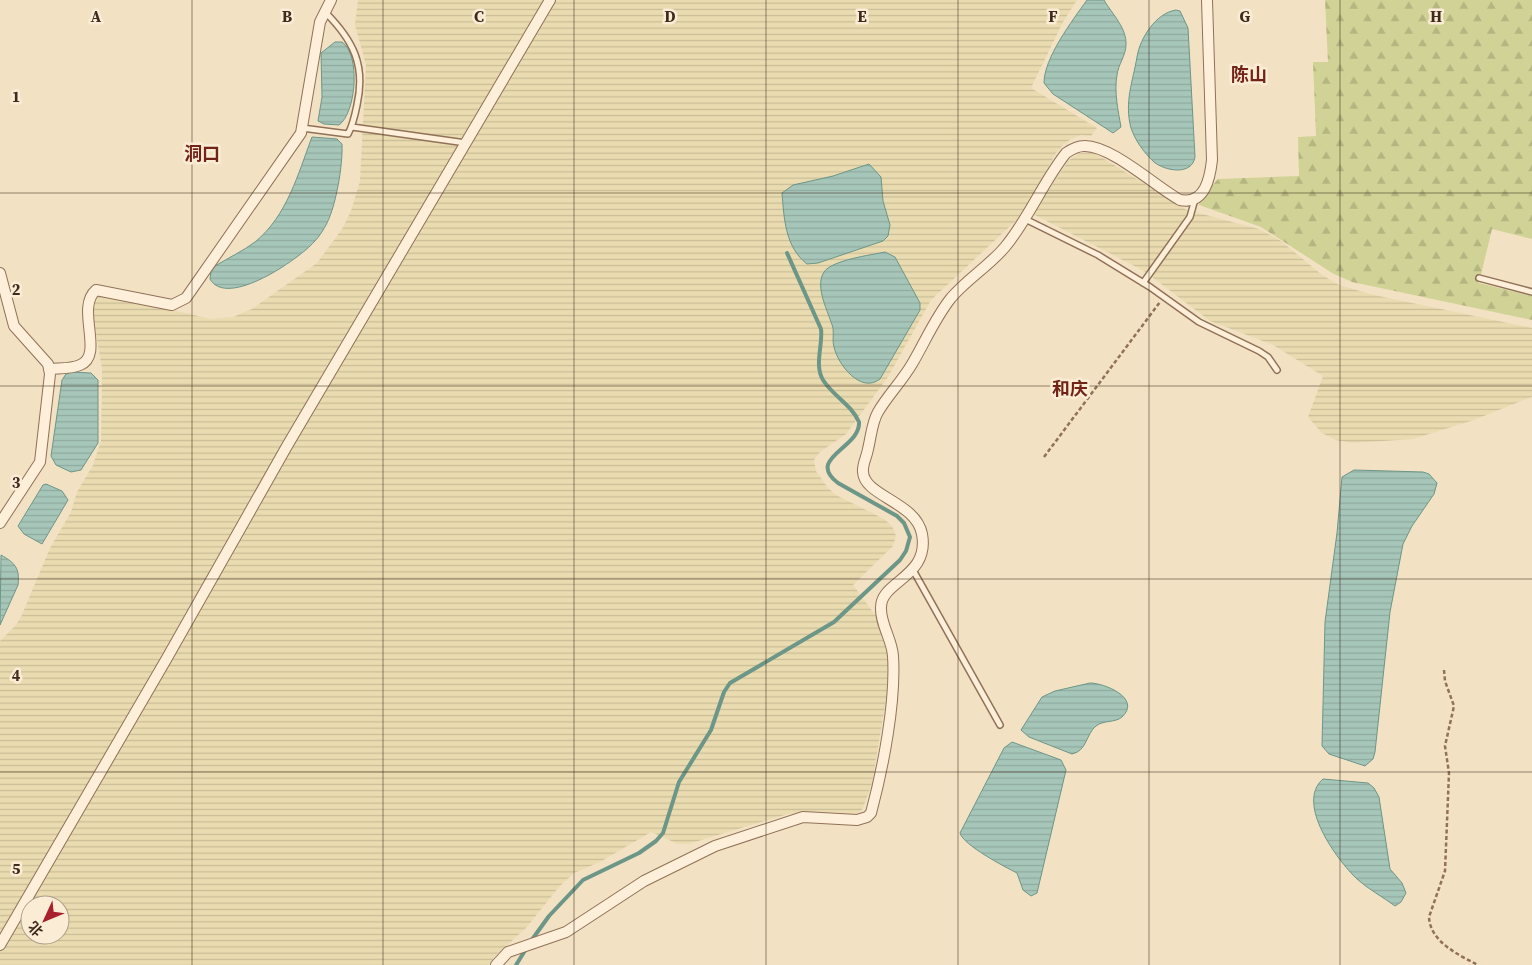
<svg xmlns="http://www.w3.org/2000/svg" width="1532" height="965" font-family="'Source Serif 4','Noto Sans SC',serif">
  <defs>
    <pattern id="farmland-rules" width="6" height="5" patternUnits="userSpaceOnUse" patternTransform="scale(1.25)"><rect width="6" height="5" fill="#eadcb0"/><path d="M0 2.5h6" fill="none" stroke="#cabd97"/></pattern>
    <pattern id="forest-firs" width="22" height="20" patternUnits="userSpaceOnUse" patternTransform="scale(1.25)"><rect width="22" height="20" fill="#d1d396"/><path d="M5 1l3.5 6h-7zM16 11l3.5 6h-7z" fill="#b4b581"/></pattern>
    <pattern id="water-rules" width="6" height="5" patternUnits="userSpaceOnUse" patternTransform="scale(1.25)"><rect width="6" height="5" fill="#a6c6ba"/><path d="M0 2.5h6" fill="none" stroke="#90aa9f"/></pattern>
  </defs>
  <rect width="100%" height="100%" fill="#f3e1c4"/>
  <path fill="url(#farmland-rules)" fill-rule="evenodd" d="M358 0H1077L1063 22 1031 88 1097 128 1091 136 1081 135 1071 139 1063 145 1056 153 1021 216 931 300 888 377 846 434 820 452 814 460 816 471 828 488 836 495 884 519 892 526 896 536 893 546 853 585 876 616 888 657 887 694 872 783 863 808 860 812 850 815 804 812 788 814 688 844H678L651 832 600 862 574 873 559 887 526 928 495 956 489 965H0V641L16 625 21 617 50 548 71 512 77 492 93 465 101 441 102 369 91 304 97 296 102 294 211 319 233 317 252 309 317 263 342 229 351 211 360 181 366 65 355 25ZM30 905H60V935H30Z
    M1093 152 1187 210 1259 229 1281 241 1322 275 1339 285 1374 295 1532 328V397L1471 421 1413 439 1352 443 1336 440 1322 433 1308 417 1323 376 1273 345 1210 321 1144 271 1033 214 1068 161 1079 153Z"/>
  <path fill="url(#forest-firs)" d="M1325 0H1532V239L1492 229 1479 283 1532 296V320L1352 282 1332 273 1261 227 1199 205 1202 197 1218 179 1299 176 1298 137 1316 136 1313 62H1328Z"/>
  <path fill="url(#water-rules)" stroke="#6c9688" d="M1087 0H1104C1112 14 1127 28 1126 45 1126 55 1118 65 1117 75 1114 92 1118 110 1121 127L1113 133 1053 94 1044 83C1044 58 1072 21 1087 0Z
    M1176 10 1180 11 1188 28 1195 157C1192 176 1165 171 1154 162 1144 153 1135 140 1131 128 1124 102 1133 81 1137 57 1140 38 1156 13 1176 10Z
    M335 42H342C361 55 356 113 339 125L324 124 318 121 322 97 321 53Z
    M312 137 337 139 342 144C343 165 336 205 327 223 324 229 319 237 314 242 299 259 227 309 210 279L211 272 215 266C228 258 243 251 255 242 287 216 298 174 312 137Z
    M869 164 881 177 883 201 890 225 888 236 883 241 818 263 807 264C785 247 784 218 782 193L793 185 833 176Z
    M885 252 895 257 920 303V310L880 379C861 394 838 365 834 347 832 341 834 335 833 328 829 313 814 287 824 272 832 260 871 255 885 252Z
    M72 372 91 373 98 380V443L81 470 71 472 56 465 51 456 62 380 66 374Z
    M1354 470 1423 472 1429 474 1437 483 1434 494 1412 526 1403 544 1390 612 1375 752 1373 759 1365 766 1329 754 1322 746 1325 622 1337 533 1342 477Z
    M46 484 62 491 68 500 42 544 24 534 18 526 43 485Z
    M1 555C15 563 20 568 18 585L0 625Z
    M1090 683C1104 683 1142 698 1122 717 1115 723 1103 720 1096 726 1086 734 1087 751 1072 754L1029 737 1021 730 1042 697 1055 691Z
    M1012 742 1061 760 1066 770 1037 893 1031 896 1023 890 1017 873C1005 867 963 845 960 833L1004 748Z
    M1323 779 1368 783 1374 788 1379 797 1390 869 1402 883 1406 893 1401 902 1395 906C1383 897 1368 889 1357 879 1337 860 1295 803 1323 779Z"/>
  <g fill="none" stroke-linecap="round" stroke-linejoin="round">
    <path stroke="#6c9688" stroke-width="4" d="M531 941 549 916 583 880 639 853 656 841 663 833 679 782 711 730 724 692 730 683 834 622 900 560 906 551 910 537 904 523 897 516 838 483C805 458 861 448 859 422 851 404 833 396 823 380 814 365 823 345 821 329L787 253
      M516 965 526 949"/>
    <defs>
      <path id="service" d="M352 127 466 143
        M302 128 348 134C353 125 355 115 357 105 366 65 353 40 325 12
        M1025 219 1098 255 1150 287 1199 322 1259 351 1268 357 1277 370
        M1479 278 1532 292
        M1143 283 1190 217 1195 199
        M913 570 1000 725"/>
      <path id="minor" d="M0 273 14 326 48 364 50 374 40 462 0 523
        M49 369C59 368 72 369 80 365 105 355 75 308 96 290L172 305 186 298 301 133 320 22 331 0
        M0 945 167 658 287 446 550 0
        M496 965 508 952 566 932 644 881 715 846 803 817 857 820 867 817 871 813C883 768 896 702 893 656 892 639 880 624 881 607 881 581 930 577 922 534 916 502 864 496 863 472 862 465 867 456 868 449 871 437 872 422 878 412 888 395 902 381 912 364 925 342 935 318 951 298 967 279 989 266 1005 247 1029 218 1043 182 1066 153 1072 149 1077 146 1084 146 1111 145 1156 187 1180 200 1205 205 1210 178 1212 160L1207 0"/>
    </defs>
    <use href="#service" stroke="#917158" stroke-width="8"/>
    <use href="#minor" stroke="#917158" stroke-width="12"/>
    <path stroke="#917158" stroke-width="2.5" stroke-dasharray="4 2.5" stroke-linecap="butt" d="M1044 457 1160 302
      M1444 670 1445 681 1454 706 1445 746 1449 773 1445 871 1429 917C1430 942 1459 955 1478 965"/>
    <use href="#service" stroke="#fdefd9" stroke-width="5"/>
    <use href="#minor" stroke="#fdefd9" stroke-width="10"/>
  </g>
  <path fill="none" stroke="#3f2b1d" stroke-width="1" stroke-opacity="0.55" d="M192 0V965M383 0V965M574 0V965M766 0V965M958 0V965M1149 0V965M1340 0V965M0 193H1532M0 386H1532M0 579H1532M0 772H1532"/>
  <g text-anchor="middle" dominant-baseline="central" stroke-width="5" stroke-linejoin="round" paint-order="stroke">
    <g font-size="18" font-weight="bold" fill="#712317" stroke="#faecd5">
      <text x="1249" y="74">陈山</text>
      <text x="202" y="153">洞口</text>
      <text x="1070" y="388">和庆</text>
    </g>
  </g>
  <g font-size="16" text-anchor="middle" font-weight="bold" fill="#3f2b1d" stroke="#faecd5" stroke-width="5" stroke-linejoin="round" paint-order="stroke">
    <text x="96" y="22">A</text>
    <text x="287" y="22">B</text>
    <text x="479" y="22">C</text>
    <text x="670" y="22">D</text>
    <text x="862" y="22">E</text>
    <text x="1053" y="22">F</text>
    <text x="1245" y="22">G</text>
    <text x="1436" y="22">H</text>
    <text x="16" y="102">1</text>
    <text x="16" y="295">2</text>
    <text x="16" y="488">3</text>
    <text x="16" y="681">4</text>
    <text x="16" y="874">5</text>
  </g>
  <g transform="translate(45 920) rotate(226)"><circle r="24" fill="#faecd5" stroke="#af9f8b"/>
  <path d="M0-4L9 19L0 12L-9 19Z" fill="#a8202c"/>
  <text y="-8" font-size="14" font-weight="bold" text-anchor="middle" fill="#3f2b1d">北</text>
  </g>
</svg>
